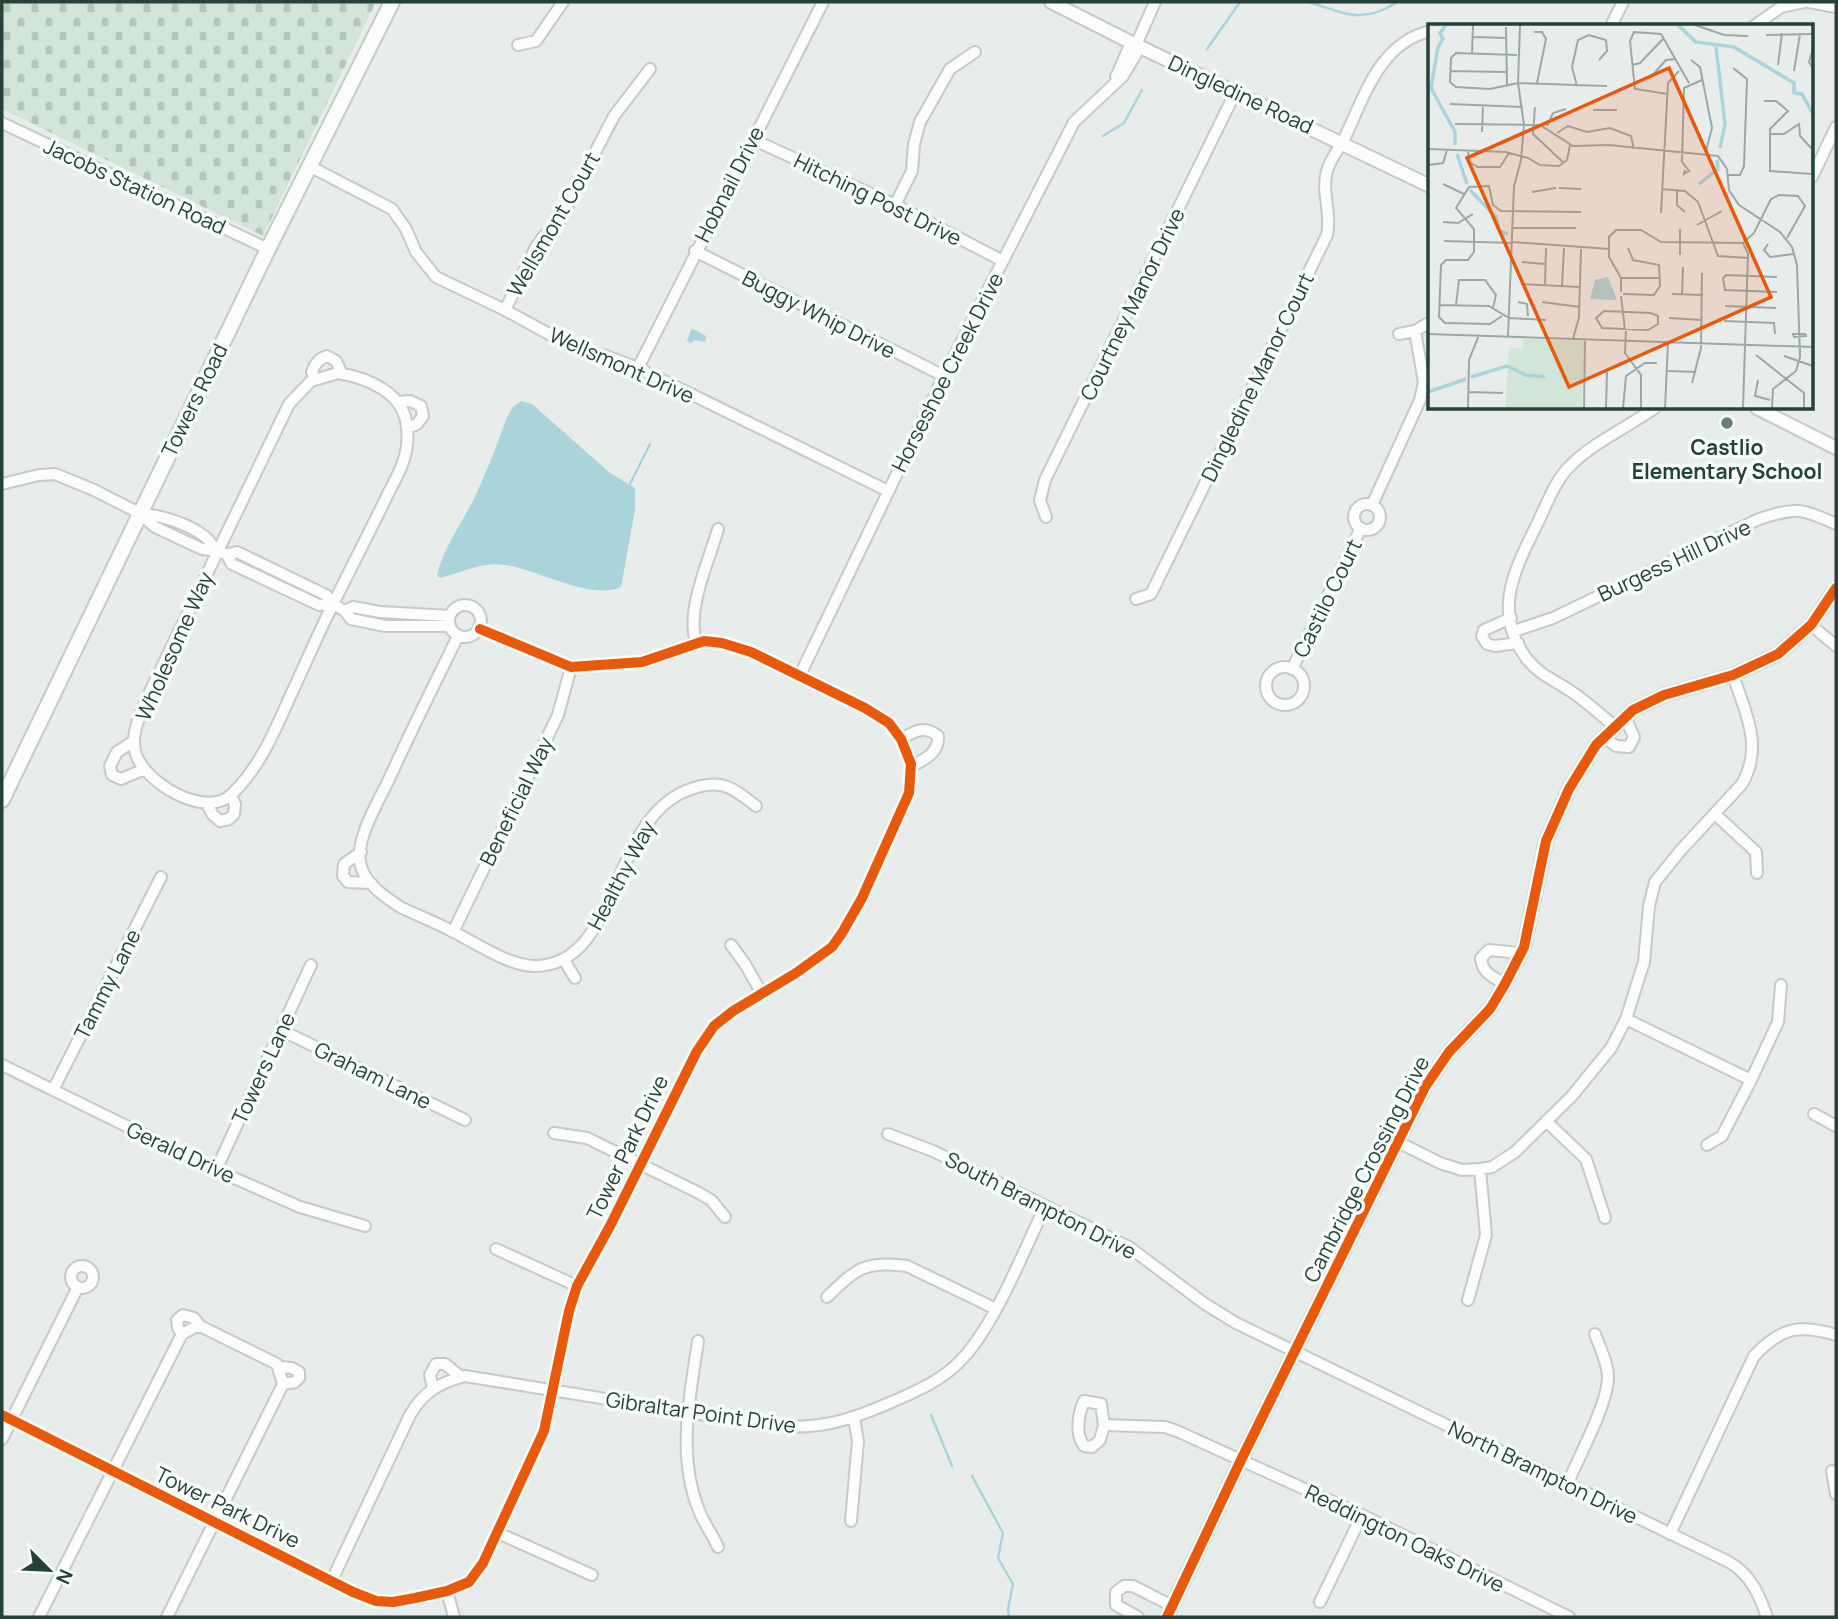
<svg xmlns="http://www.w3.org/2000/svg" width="1838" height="1619" font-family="Manrope,sans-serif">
  <defs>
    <pattern id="cemetery-stones" width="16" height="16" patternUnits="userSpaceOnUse" patternTransform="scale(1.75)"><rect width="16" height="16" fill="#d1e6d8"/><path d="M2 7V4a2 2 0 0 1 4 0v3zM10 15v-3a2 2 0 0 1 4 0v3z" fill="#b3c6ba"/></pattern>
  </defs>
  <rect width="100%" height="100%" fill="#e8edeb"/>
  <path fill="url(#cemetery-stones)" d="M2 2H376L263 236 2 109Z"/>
  <path fill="#a9d4db" d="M693 329 706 336 705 342 695 340 691 343 687 341 691 330Z
    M521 401 532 404 610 473 635 488V510L621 587C591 601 537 569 505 565 484 561 461 572 441 578L437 576C442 549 465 519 477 492 489 467 498 441 508 415L513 407Z"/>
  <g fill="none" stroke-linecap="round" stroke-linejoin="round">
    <path stroke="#a9d4db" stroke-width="2.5" d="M1308 2C1346 13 1360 25 1398 2
      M1207 49 1240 2
      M1103 136 1124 123 1142 90
      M630 484 650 444
      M931 1415 952 1466
      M972 1476 1003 1533 998 1558 1013 1584 1008 1609 1009 1617"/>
    <defs>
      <path id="minor" d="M1809 2 1836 7
        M1611 26 1623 2
        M1754 26 1781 7 1804 2
        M518 45 536 41 563 2
        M1136 45 1155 2
        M1116 77 1131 43
        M2 123 268 249
        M752 139 895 205 1003 261
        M311 167 392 209 406 229 416 252 436 277 505 310 580 351 606 356 638 368 888 491
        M1812 177 1836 127
        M895 205 912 171 914 144 920 122 950 69 975 52
        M695 251 944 376
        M505 310 536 247 543 237 559 222 614 116 650 69
        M1399 334 1415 331 1430 322
        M638 368 823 2
        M338 373C368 378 405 393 407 428 408 438 407 450 404 459 400 473 392 485 386 498 369 533 351 568 334 602 318 634 304 667 289 699 274 733 259 768 232 794 206 820 142 782 135 751 131 733 140 716 146 700L289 404 311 381Z
        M315 379 312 372C315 363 319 359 327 356L336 361 342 374
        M397 402 410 401 421 406 423 416 417 424 407 428
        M2 484 39 475 55 474 94 490 139 513 155 527 202 549 217 551
        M1354 517a13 13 0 1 1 26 0a13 13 0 1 1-26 0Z
        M1372 505 1420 400 1424 382 1415 331
        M139 513C161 516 186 522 204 536 210 540 213 548 220 552 226 555 230 554 237 552L326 595 333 604 345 611 353 607 380 612 450 616
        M1046 517 1040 500 1045 480 1235 93
        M227 555 232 564 319 605 333 604
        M1136 599 1151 594 1327 235C1332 213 1321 193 1327 171 1330 159 1340 148 1345 137 1365 95 1380 43 1430 31
        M449 621a16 16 0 1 1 32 0a16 16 0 1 1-32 0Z
        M345 611 351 619 385 626H449
        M1511 618 1484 630 1482 636 1487 644 1495 646 1518 643
        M1811 625 1836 646
        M1514 631 1553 618 1759 519C1797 507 1800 508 1836 524
        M458 636C435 683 412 729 390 777 380 799 356 837 360 862 363 883 386 898 402 908 417 915 432 921 446 928 471 940 508 966 534 966 623 966 608 813 694 788 723 779 733 788 756 806
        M696 643C686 609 708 564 718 529
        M1266 686a19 19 0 1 1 38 0a19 19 0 1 1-38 0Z
        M1292 669 1361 528
        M800 675 944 376 1074 122 1123 76 1140 47
        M1615 727C1600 714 1586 701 1569 690 1554 680 1538 674 1527 659 1490 610 1517 566 1539 520 1548 501 1556 479 1571 465 1593 443 1629 426 1655 408
        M1604 737 1616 746 1629 747 1634 737 1625 717
        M901 739C916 731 924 725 938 736 939 754 924 759 911 767
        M134 741 117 752 110 766 112 775 121 779 145 769
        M207 804 213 815 220 821 229 819 234 814 235 804 231 796
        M1715 814 1756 852 1757 873
        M361 852 344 864 343 876 348 882 371 883
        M453 932 558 715 571 667
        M731 945 745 964 761 992
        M564 960 575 978
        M1505 984C1493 977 1482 973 1481 958L1489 950 1520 953
        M1626 1019 1751 1080
        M281 1030 465 1120
        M2 1065 216 1170 300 1207 365 1226
        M53 1090 161 877
        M1814 1114 1836 1126
        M1546 1121 1586 1159 1605 1218
        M554 1133 587 1138 699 1193 711 1200 725 1217
        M888 1134 933 1151 1129 1247 1205 1304 1236 1323 1729 1562C1751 1575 1759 1594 1767 1617
        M1398 1142 1440 1163 1462 1170 1480 1169 1492 1167 1515 1152 1572 1096 1611 1048 1626 1019 1644 962 1649 906 1655 882 1681 850 1742 784C1764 746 1745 712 1733 675
        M1707 1145 1722 1136 1751 1080 1778 1022 1781 985
        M216 1170 311 965
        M496 1249 577 1286
        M71 1277a11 11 0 1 1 22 0a11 11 0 1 1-22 0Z
        M827 1297C856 1269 865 1260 907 1266L996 1309
        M1468 1300 1486 1235 1480 1169
        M182 1334 178 1328 177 1320 183 1315 194 1318 201 1327
        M698 1341C690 1396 677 1454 698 1508 703 1522 712 1534 718 1547
        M280 1367 292 1368 299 1372V1378L295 1382 283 1384
        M433 1388 430 1375 436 1364H445L461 1377
        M2 1415 353 1592 376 1601 393 1602 415 1598 447 1591 469 1582 483 1563 544 1431 569 1311 577 1286 610 1226 697 1051 714 1026 733 1011 796 973 832 947 842 933 862 898 909 793 911 764 901 739 889 723 865 708 751 652 722 643 704 641 642 662 571 667 480 629
        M1104 1425 1101 1404 1084 1401C1078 1415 1075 1434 1084 1446L1092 1447 1100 1440 1104 1425 1165 1427 1177 1431 1362 1515 1569 1617
        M2 1439 78 1287
        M1832 1471 1836 1494
        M1567 1485C1578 1458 1608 1404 1608 1377 1608 1363 1600 1348 1595 1334
        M851 1521 858 1441 854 1418
        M498 1533 592 1575
        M1670 1534 1754 1356C1781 1327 1800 1324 1836 1335
        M332 1580 410 1415C423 1392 439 1383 465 1376L773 1426C820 1429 845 1422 887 1404 915 1392 944 1380 964 1357 997 1320 1023 1252 1045 1207
        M447 1591 454 1617
        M1320 1602 1362 1515
        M39 1617 182 1334 195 1327H202L277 1364 283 1384 167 1617
        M1138 1617 1116 1605V1592L1124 1586H1133L1172 1606"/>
      <path id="tertiary" d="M1051 2 1136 45 1430 186
        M1757 408 1836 448
        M1167 1617 1241 1460 1425 1087 1449 1052 1490 1009 1505 984 1524 947 1546 841 1569 789 1596 745 1633 710 1664 695 1733 675 1778 654 1811 625 1836 588"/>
      <path id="secondary" d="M2 800 268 249 392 2"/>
    </defs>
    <use href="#minor" stroke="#c5cac8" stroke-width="14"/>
    <use href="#tertiary" stroke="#c5cac8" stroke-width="16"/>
    <use href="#secondary" stroke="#c3cbc8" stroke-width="18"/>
    <use href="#minor" stroke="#fcfcfc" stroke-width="10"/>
    <use href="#tertiary" stroke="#fcfcfc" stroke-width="12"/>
    <use href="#secondary" stroke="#fcfcfc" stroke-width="14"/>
    <defs>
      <path id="cycleway" d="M2 1415 353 1592 376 1601 393 1602 415 1598 447 1591 469 1582 483 1563 544 1431 569 1311 577 1286 610 1226 697 1051 714 1026 733 1011 796 973 832 947 842 933 862 898 909 793 911 764 901 739 889 723 865 708 751 652 722 643 704 641 642 662 571 667 480 629
        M1167 1617 1241 1460 1425 1087 1449 1052 1490 1009 1505 984 1524 947 1546 841 1569 789 1596 745 1633 710 1664 695 1733 675 1778 654 1811 625 1836 588"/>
    </defs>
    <use href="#cycleway" stroke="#f7fbf9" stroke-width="15"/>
    <use href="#cycleway" stroke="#e8590c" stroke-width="10"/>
  </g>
  <circle fill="#697e78" stroke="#f7fbf9" stroke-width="2.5" cx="1727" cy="423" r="7"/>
  <g text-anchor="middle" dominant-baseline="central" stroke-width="7" stroke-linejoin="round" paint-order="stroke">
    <g font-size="21" fill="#24423a" stroke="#f7fbf9">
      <text transform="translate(1241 94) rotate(25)">Dingledine Road</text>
      <text transform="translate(729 184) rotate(-63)">Hobnail Drive</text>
      <text transform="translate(135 186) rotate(25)">Jacobs Station Road</text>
      <text transform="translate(878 199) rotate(26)">Hitching Post Drive</text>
      <text transform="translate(553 224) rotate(-60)">Wellsmont Court</text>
      <text transform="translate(1132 304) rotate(-64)">Courtney Manor Drive</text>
      <text transform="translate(819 314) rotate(27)">Buggy Whip Drive</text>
      <text transform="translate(622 365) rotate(24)">Wellsmont Drive</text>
      <text transform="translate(947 372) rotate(-63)">Horseshoe Creek Drive</text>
      <text transform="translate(1257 377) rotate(-64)">Dingledine Manor Court</text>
      <text transform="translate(194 400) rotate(-64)">Towers Road</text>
      <text transform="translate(1674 560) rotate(-25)">Burgess Hill Drive</text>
      <text transform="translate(1327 598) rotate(-64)">Castilo Court</text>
      <text transform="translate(174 646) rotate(-66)">Wholesome Way</text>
      <text transform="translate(516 801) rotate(-64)">Beneficial Way</text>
      <text transform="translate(621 875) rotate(-62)">Healthy Way</text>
      <text transform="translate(107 984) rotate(-63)">Tammy Lane</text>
      <text transform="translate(263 1068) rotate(-65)">Towers Lane</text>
      <text transform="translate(373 1075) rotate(26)">Graham Lane</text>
      <text transform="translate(627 1147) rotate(-64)">Tower Park Drive</text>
      <text transform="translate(181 1152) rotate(25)">Gerald Drive</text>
      <text transform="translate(1366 1169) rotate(-63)">Cambridge Crossing Drive</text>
      <text transform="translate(1041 1205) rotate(27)">South Brampton Drive</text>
      <text transform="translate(701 1412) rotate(8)">Gibraltar Point Drive</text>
      <text transform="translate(1543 1472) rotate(26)">North Brampton Drive</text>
      <text transform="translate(228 1507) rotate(26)">Tower Park Drive</text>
      <text transform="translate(1405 1538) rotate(26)">Reddington Oaks Drive</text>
    </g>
    <g font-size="21" font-weight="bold" fill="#24423a" stroke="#f7fbf9">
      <text x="1727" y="447">Castlio<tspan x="1727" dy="24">Elementary School</tspan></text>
    </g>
  </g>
  <g transform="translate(1428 24)">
    <rect width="385" height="385" fill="#e8edeb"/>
    <path d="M95 315 156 317 154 384H77L81 324H95Z" fill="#d1e6d8"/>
    <path d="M180 253 189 276 162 275 167 256Z" fill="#a9d4db"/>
    <path fill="none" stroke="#a9d4db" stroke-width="3.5" d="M18 1 12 9 15 15 10 23 3 64 27 108V121M250 1 268 18 306 23 366 59V69L374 70 385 90M288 23 297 100 292 124M29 130 39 160M271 160 290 145 289 136M42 166 68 193 71 207 80 210M43 353 79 342 98 351 117 353M0 368 38 355"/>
    <path fill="none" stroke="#9aa9a4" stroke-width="2" d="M267 1 296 11 320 12M78 3 79 61M106 8H114L118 15 109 59M338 11 385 10M45 13 79 14M385 25 381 38 385 45M44 29 45 1M89 31 28 29 23 34 22 58 28 63 62 65 90 59 179 62M263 36 272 43 284 104 278 127M204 41 212 39 236 14M350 41 354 9M22 47 78 48M366 47 372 10M223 53 238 36 248 35M149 62 144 43 150 16 161 11 178 16 179 27 171 36M240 70 207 65 202 17 206 8 233 10 261 59M336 77H348L360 87 342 105V147L385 150M22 80 95 83M107 83 105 110 136 139M165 86H189M27 100 112 101 145 122 181 121 290 132 299 145 301 166 311 181 352 208 364 223 369 241 372 333V323M119 102 125 89 138 85M54 108 55 81M129 109 140 102 159 108 182 104 203 112 206 125M343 110H356L371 100 372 112 384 125V150M0 125 78 128 100 134M40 126 41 138 50 143H72L81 129M100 134 112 141 131 142 139 136 142 121M0 141 15 139 19 126M257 146 256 150 261 147 254 138 256 64 274 56M300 151H312L316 142 319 55 305 44M15 160 36 170M131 164 153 165M234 165 257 167 270 178 290 232 320 234M249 166V181L257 188M104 168 128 164M233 189 240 59 251 47M15 198 30 199 45 190M269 201 294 187M84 204H148M16 217 84 219M84 218 181 225M315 219 326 209 343 175 351 171 370 172 377 182 359 214M340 220 336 226 342 233 365 230M252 231V205M94 238 117 240M193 254H232M93 260 152 263M117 261 118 224M134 262 136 224M193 268V254L181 233V213L188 206H213L233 218 315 219 320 230 315 384M349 268 297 266 295 254 298 251 349 253M195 270 226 271 232 262 231 241 205 236 200 224M244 270 275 271M254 270 255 243M193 272 197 306M90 278 99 280 100 292M114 278 152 283M11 281 61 282 81 294 118 296M28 281 31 256H57L68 271 65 284M297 282 348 284M176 287 223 289 230 292V300L220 306 174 304 168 294ZM74 292 62 300 17 299 11 293 13 241 18 236H40L46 228V205L28 184 41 163 61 162 65 181 73 187 153 188M241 294 274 296M296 297 346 299 347 310M198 305 197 329 213 351V384M0 310 385 323M365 310H377L378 312 366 313ZM80 312 86 162 93 136 96 101 90 59 92 1M145 315 151 293 153 225M328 331 376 369V384M356 332 385 342M240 347 268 348M330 356 327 372 342 376M264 359 273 324 274 249M40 368 75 369M40 384 41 336 51 311M156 384 157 315M178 384 179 348M195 384 198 352 217 339H229M237 384 240 319M344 384 345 365 368 347 372 333"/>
    <path fill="#e8590c" fill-opacity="0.15" stroke="#e8590c" stroke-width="3.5" d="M241 44 343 273 141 363 39 134Z"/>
    <rect width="385" height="385" fill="none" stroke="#24423a" stroke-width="3.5"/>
  </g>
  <rect width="1838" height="1619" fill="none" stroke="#24423a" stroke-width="7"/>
  <g transform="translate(49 1570) rotate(114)" stroke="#f7fbf9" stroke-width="5" paint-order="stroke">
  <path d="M0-5L12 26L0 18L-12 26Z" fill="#24423a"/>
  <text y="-10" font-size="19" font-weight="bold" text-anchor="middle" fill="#24423a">N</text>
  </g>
</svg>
